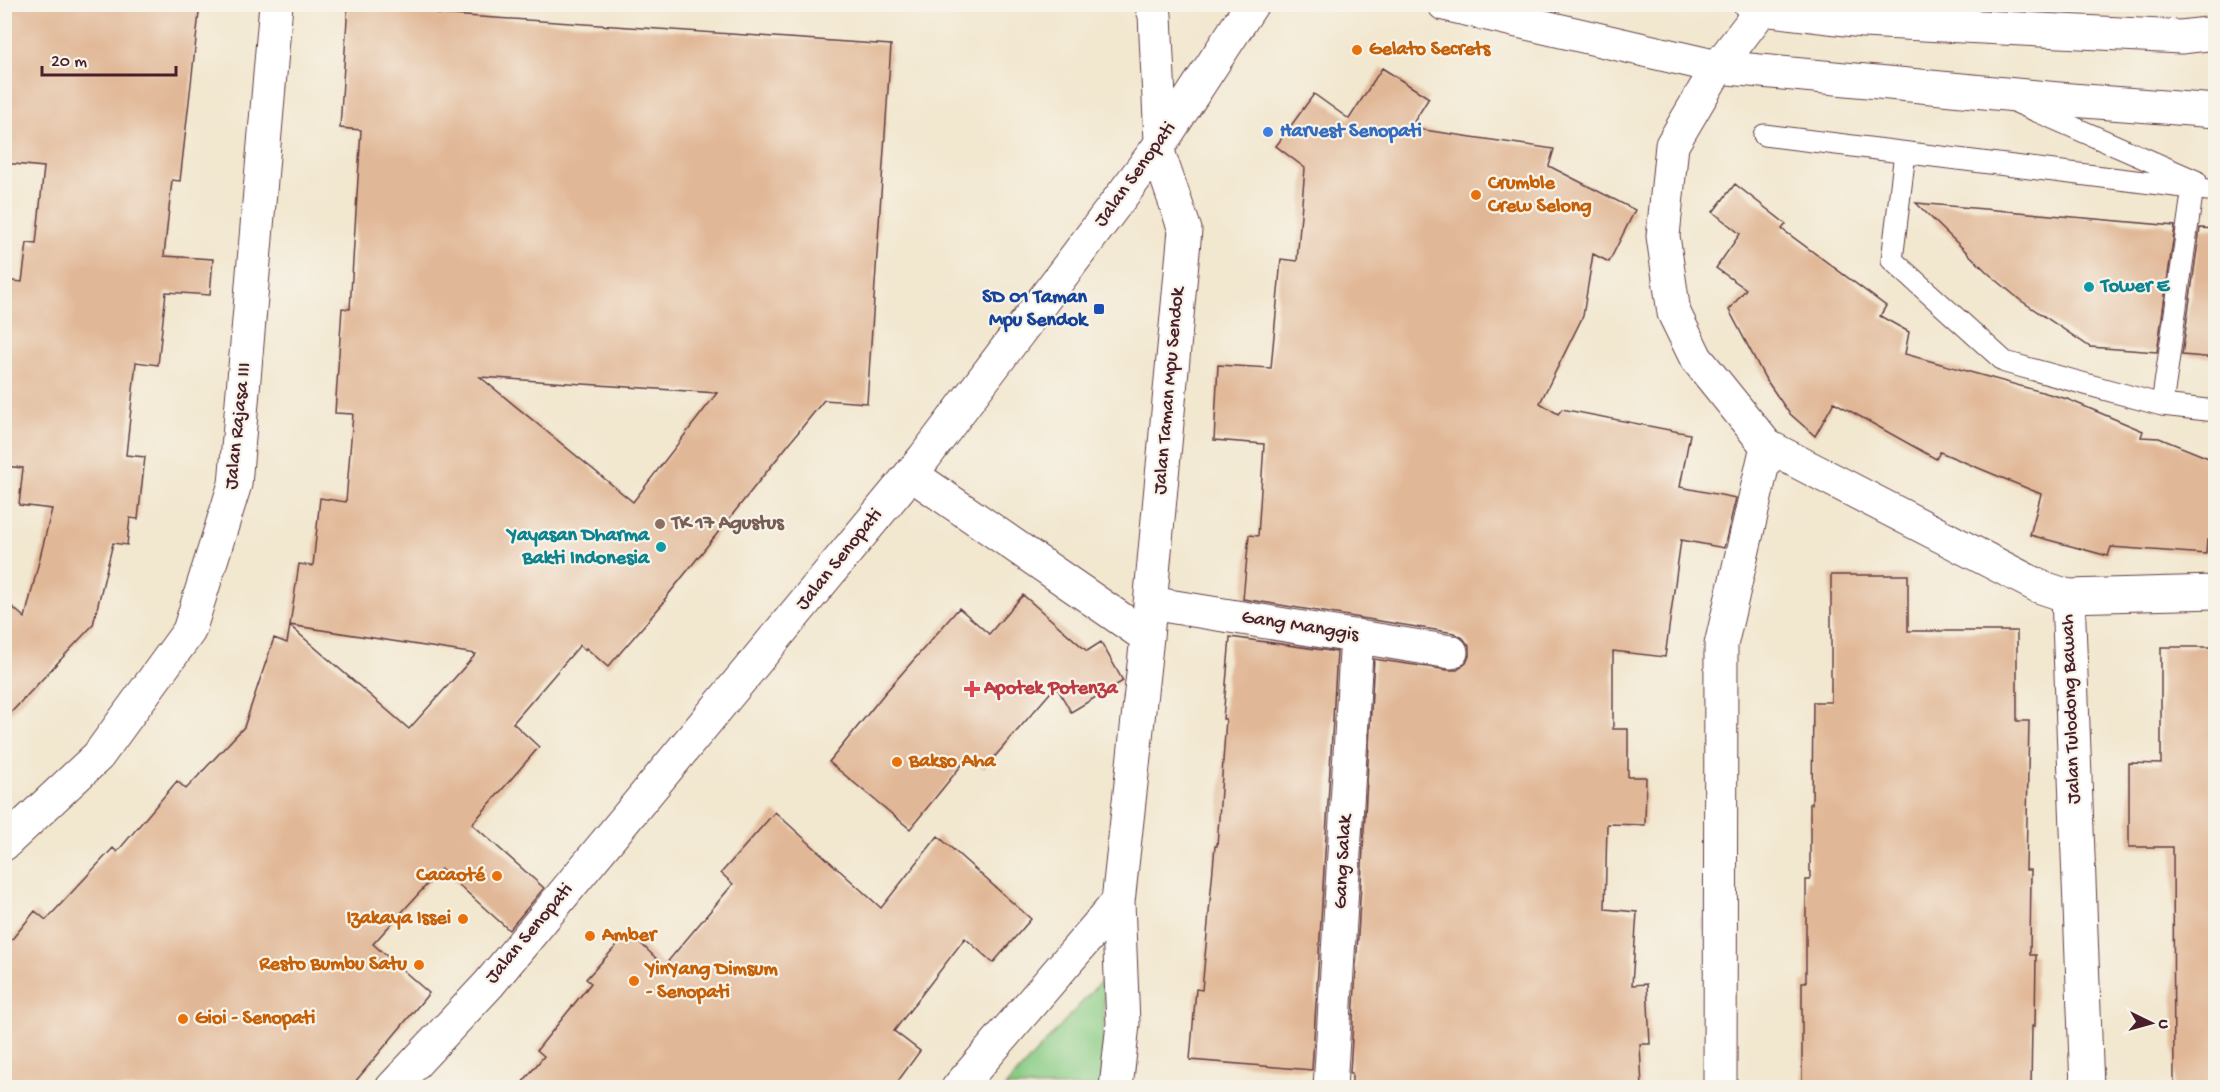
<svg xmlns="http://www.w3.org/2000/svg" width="2220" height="1092" font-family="'Gochi Hand',sans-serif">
  <rect width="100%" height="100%" fill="#f7f3e8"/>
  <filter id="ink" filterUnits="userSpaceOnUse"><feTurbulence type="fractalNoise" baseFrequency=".0167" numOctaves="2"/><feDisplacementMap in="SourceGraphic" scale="12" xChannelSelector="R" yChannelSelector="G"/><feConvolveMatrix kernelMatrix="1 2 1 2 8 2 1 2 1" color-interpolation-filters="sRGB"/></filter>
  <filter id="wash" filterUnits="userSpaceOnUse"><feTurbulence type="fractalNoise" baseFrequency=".008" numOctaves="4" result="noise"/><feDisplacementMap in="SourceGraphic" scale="24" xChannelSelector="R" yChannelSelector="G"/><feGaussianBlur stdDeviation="1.35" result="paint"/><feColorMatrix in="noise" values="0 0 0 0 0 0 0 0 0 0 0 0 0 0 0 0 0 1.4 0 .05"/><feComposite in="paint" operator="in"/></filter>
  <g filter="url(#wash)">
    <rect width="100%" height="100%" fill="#f2e7cf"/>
    <path fill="#89cc85" stroke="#6a7658" stroke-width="1.5" d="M1105 977 1102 1087H1005Z"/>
    <g id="blocks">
      <path fill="#e1b897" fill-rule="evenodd" d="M4 4H200L180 181 172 180 164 256 213 259 210 295 166 292 158 365 136 362 126 455 145 457 138 519 130 518 127 545 113 543 93 625 4 720V600L25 618 52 509 19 505 23 468 4 466V280L22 282 27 243 36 244 44 167 4 163Z
        M348 4H437V14L891 45 867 403 824 400 664 600 665 601 608 667 586 648 585 650 580 645 513 723 539 747 472 824 544 888 509 930 441 869 373 944 429 993 350 1088H4V949L35 911 46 920 113 848 117 852 177 781 186 789 244 727 274 638 287 643 290 626 409 729 476 654 290 625 299 564 313 566 320 498 346 502 353 414 335 413 342 308 350 309 361 130 340 128ZM480 377 717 393 633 502Z
        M1382 68 1429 98 1410 128 1554 149 1549 166 1635 210 1609 262 1593 254 1583 316 1540 403 1558 414 1562 409 1690 434 1680 487 1736 498 1724 548 1681 540 1665 657 1613 651V729H1628V777H1646L1645 825 1607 824 1605 909 1637 912 1632 985 1647 984 1650 1044H1640L1642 1088H1352V1073H1350L1374 659 1448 670H1457L1466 663 1469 656V646L1463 638 1454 633 1243 599 1249 535 1258 536 1264 444 1214 440 1218 365 1271 368 1281 259 1297 261 1305 168 1276 146 1314 94 1349 119Z
        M1735 184 1786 224 1782 229 1886 306 1880 316 1909 332 1905 354 2067 399 2143 431 2141 437 2159 438 2216 461V540H2207L2206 554 2111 547 2108 556 2030 535 2041 494 1940 452 1936 459 1834 402 1815 436 1789 413 1765 378 1729 310 1746 289 1716 268 1740 234 1713 212Z
        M1916 203 2175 226 2157 352 2090 347 2020 300 1988 273Z
        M2200 228 2216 229V358L2182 355Z
        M1831 575H1908V631H2017V721H2029L2026 870H2031L2030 955H2036L2035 1026H2032L2031 1088H1802V982H1806V880H1810V804H1812L1813 702H1831Z
        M1023 595 1087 651 1101 642 1123 681 1071 712 1056 686 984 769 969 756 910 829 829 762 884 694 959 608 989 634Z
        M1230 637 1337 652 1312 1070 1190 1060 1196 989 1202 990 1215 846H1217L1226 719H1223Z
        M2161 647H2216V1088H2174L2173 847H2129V763L2161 764Z
        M775 812 881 908 938 836 1031 919 993 963 965 938 894 1031 920 1051 893 1088H518L544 1056 537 1050 591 983 586 979 629 932 664 966 733 884 721 873Z"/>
    </g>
  </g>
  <g filter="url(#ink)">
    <use href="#blocks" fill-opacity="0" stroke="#633d44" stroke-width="1.5"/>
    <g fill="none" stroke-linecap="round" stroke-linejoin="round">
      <defs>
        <path id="service" d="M2018 103 2196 181
          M1764 135 2216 191
          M1905 153 1892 260 2005 362 2162 405 2193 187
          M2162 405 2216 411"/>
        <path id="minor" d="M1151 4 1155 15 1161 141
          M911 474 1147 637
          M2068 596 2216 592
          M1150 603 1451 652
          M4 844 98 756 189 631 235 484 276 4
          M958 1088 1118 902
          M1116 1088 1123 1024 1118 902 1147 637 1185 230 1157 149
          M1330 1088 1357 636
          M1720 1088 1721 645 1767 446"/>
        <path id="tertiary" d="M1762 9 1718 67 1672 145 1663 236 1674 313 1696 358 1767 446 2038 586 2068 596 2087 1088"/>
        <path id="secondary" d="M1444 4 1718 67 2058 99 2216 111
          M1750 4 1762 9 1863 21 2181 37 2216 33
          M392 1088 489 984 924 458 1157 149 1252 4"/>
      </defs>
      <use href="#service" stroke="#633d44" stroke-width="23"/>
      <use href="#minor" stroke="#633d44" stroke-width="35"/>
      <use href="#tertiary" stroke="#633d44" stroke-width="35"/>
      <use href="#secondary" stroke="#633d44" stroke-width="35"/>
      <use href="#service" stroke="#fff" stroke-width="21"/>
      <use href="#minor" stroke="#fff" stroke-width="33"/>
      <use href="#tertiary" stroke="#fff" stroke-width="33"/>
      <use href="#secondary" stroke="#fff" stroke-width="33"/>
    </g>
  </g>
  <g fill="#e8710a" stroke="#f7f3e8" stroke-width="2">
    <circle cx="1357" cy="50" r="6"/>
    <circle cx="1476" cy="195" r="6"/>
    <circle cx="897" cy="762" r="6"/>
    <circle cx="497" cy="876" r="6"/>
    <circle cx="463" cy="919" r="6"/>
    <circle cx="590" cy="936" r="6"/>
    <circle cx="419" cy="965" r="6"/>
    <circle cx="634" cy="981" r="6"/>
    <circle cx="183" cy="1019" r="6"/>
  </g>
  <circle fill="#3f7fe0" stroke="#f7f3e8" stroke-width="2" cx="1268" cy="132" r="6"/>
  <g fill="#0f9aa8" stroke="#f7f3e8" stroke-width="2">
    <circle cx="2089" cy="287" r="6"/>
    <circle cx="661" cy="547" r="6"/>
  </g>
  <rect fill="#1a4fb4" stroke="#f7f3e8" stroke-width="2" x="1093" y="303" width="12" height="12" rx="3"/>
  <circle fill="#8d6e63" stroke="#f7f3e8" stroke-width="2" cx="660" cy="524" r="6"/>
  <path fill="#e0444e" stroke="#f7f3e8" stroke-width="2" d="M969 680h6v6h6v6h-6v6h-6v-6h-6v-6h6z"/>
  <g text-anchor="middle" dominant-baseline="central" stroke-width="4.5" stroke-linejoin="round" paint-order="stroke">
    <g font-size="20" font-weight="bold" fill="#c56008" stroke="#f7f3e8" text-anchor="start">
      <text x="1369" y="50">Gelato Secrets</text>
      <text x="1488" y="184">Crumble<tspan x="1488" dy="23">Crew Selong</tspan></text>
      <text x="909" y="762">Bakso Aha</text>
      <text x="485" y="876" text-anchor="end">Cacaoté</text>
      <text x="451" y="919" text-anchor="end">Izakaya Issei</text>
      <text x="602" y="936">Amber</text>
      <text x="407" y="965" text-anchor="end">Resto Bumbu Satu</text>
      <text x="646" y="970">YinYang Dimsum<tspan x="646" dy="23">- Senopati</tspan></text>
      <text x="195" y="1019">Gioi - Senopati</text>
    </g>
    <g font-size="20" font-weight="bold" fill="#366cbe" stroke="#f7f3e8" text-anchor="start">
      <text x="1280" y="132">Harvest Senopati</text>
    </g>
    <g font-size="20" fill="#4a1f2b" stroke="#f7f3e8">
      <text transform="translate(1136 175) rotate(-54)">Jalan Senopati</text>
      <text transform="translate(1170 391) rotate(-85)">Jalan Taman Mpu Sendok</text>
      <text transform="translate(239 426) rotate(-84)">Jalan Rajasa III</text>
      <text transform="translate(840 560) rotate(-51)">Jalan Senopati</text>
      <text transform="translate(1300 627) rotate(9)">Gang Manggis</text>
      <text transform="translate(2072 709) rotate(-92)">Jalan Tulodong Bawah</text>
      <text transform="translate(1344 862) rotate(-87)">Gang Salak</text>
      <text transform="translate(530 934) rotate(-50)">Jalan Senopati</text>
    </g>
    <g font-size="20" font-weight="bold" fill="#0d838f" stroke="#f7f3e8" text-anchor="start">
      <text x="2101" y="287">Tower E</text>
      <text x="649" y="536" text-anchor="end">Yayasan Dharma<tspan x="649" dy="23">Bakti Indonesia</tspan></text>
    </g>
    <g font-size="20" font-weight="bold" fill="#164399" stroke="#f7f3e8" text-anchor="end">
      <text x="1087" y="298">SD 01 Taman<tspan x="1087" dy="23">Mpu Sendok</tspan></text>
    </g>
    <g font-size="20" font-weight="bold" fill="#785e54" stroke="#f7f3e8" text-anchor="start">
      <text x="672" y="524">TK 17 Agustus</text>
    </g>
    <g font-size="20" font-weight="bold" fill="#be3a42" stroke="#f7f3e8" text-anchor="start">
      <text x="984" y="689">Apotek Potenza</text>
    </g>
  </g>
  <rect width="2220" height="1092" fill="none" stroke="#f7f3e8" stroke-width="24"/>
  <g transform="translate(2151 1023) rotate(95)" stroke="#f7f3e8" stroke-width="4.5" paint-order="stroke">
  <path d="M0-4.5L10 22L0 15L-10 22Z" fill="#4a1f2b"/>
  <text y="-9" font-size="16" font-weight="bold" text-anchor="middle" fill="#4a1f2b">U</text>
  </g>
  <path d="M42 66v9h134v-9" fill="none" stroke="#4a1f2b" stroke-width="3"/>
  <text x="51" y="66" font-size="18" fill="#4a1f2b" stroke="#f7f3e8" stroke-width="4.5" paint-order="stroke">20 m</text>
</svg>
